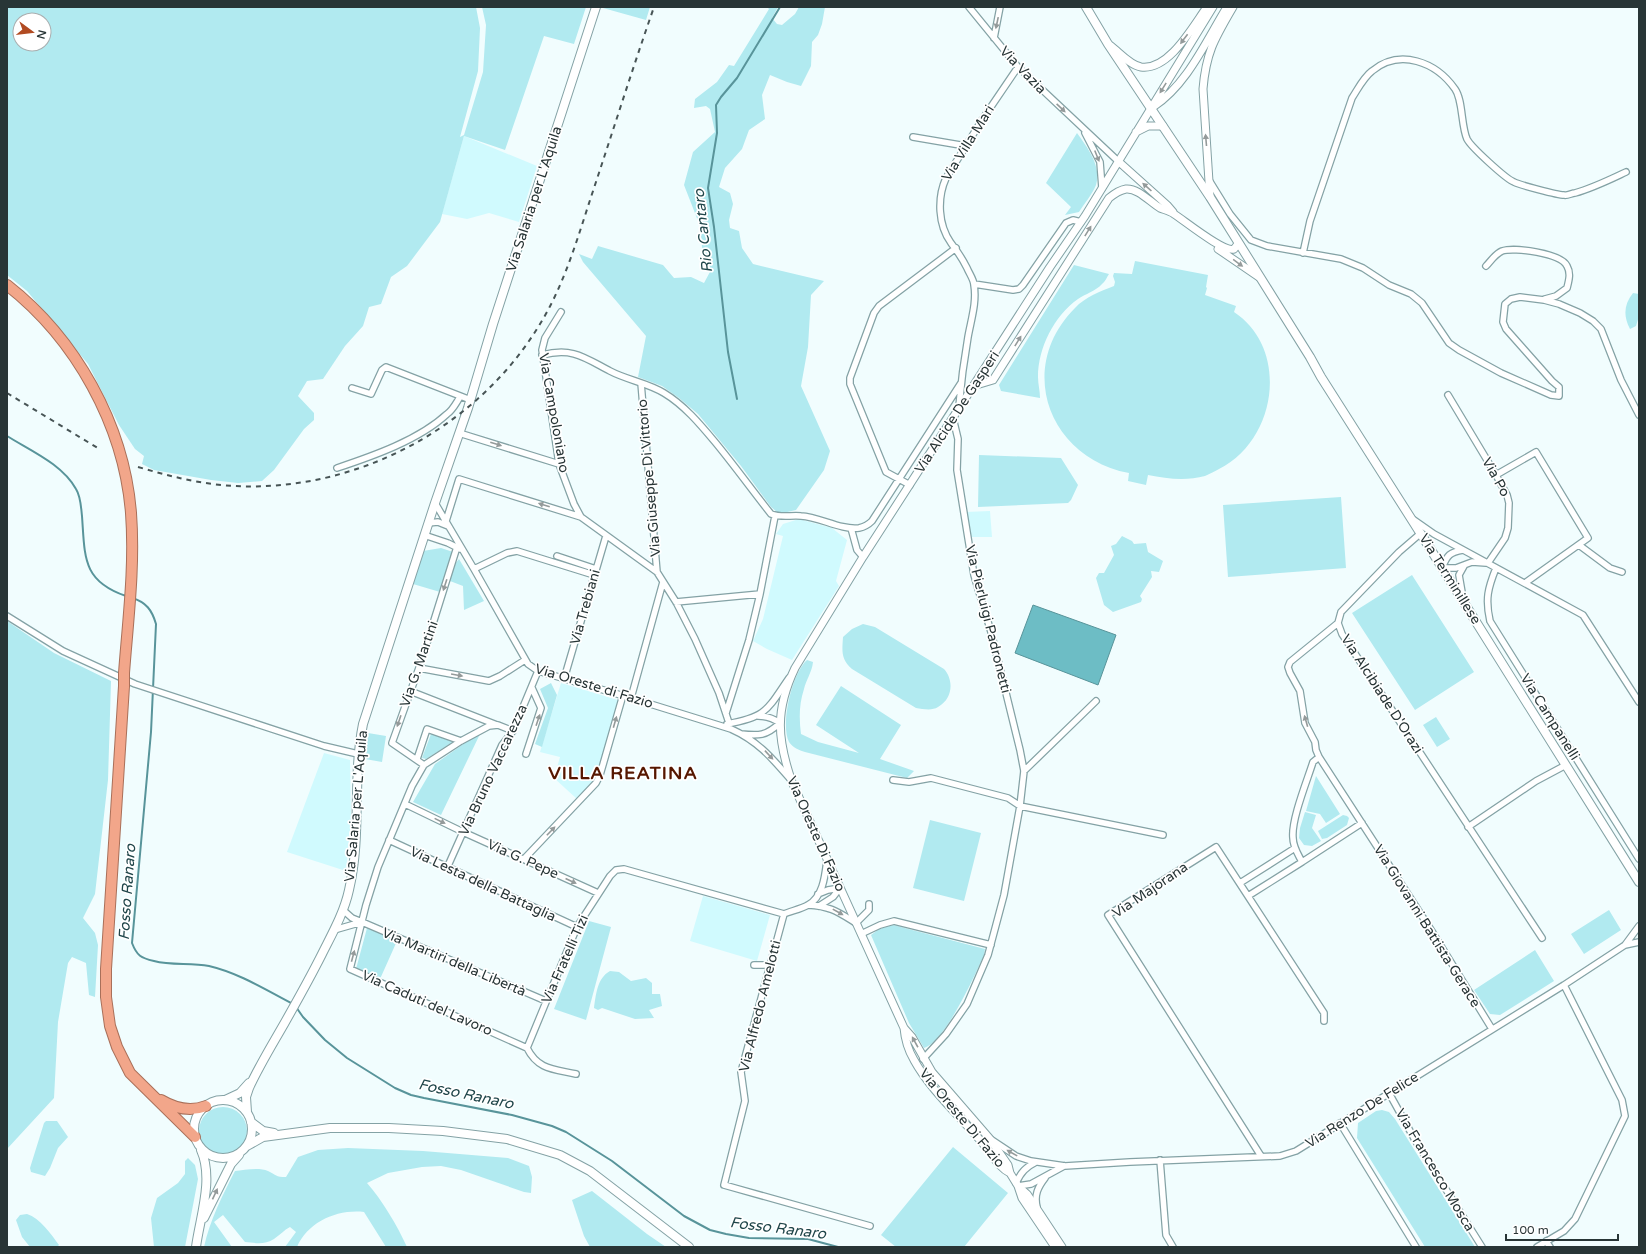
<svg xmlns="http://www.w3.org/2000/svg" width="1646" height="1254" font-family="'Varela Round',sans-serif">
  <rect width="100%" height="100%" fill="#f1fdfe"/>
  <path fill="#d0fafe" d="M464 136 537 166 519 222 489 213 467 219 442 214Z
    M990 511 992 537H971L966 512Z
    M799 519 832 528 847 540 836 581 839 586 792 660 767 649 753 641 763 619 783 536 776 534 783 524Z
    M561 683 618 700 596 777 577 799 554 778 560 757 540 752Z
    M324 753 350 760 351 820 346 871 287 852Z
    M703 896 770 915 757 961 690 941Z"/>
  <path fill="#b1eaf0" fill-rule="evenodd" d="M7 7H476L480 28 478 71 460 137 464 135 483 72 486 25 482 7H586L574 44 544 36 505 150 464 136 440 222 407 266 391 277 381 304 369 307 363 326 345 346 323 379 307 381 298 396 314 413V420L304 429 274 470 262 481 238 483 211 480 154 470 142 464 144 456 135 449 119 425 88 364 27 291 7 275ZM20 20H44V44H20Z
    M604 7H650L646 20 603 8Z
    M767 7H778L772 18 777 24 782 25 795 14 799 7H825L822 24 818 35 812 42 811 66 801 86 787 82 770 75 762 95 765 119 749 130 742 149 725 168 719 187 730 193 733 204 729 220 730 228 739 231 742 248 753 264 824 281 811 295 808 347 801 386 830 451 824 470 796 510 783 513 777 512 771 507 741 466 698 414 679 398 662 386 638 377 646 336 583 262 579 254 592 259 598 246 663 265 674 278 691 277 704 283 711 270 702 247 700 226 684 185 693 152 715 132 710 109 706 106 694 108 695 99 717 82 729 65 734 66 769 9Z
    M1077 133C1087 147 1102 166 1096 185 1092 195 1084 204 1079 212L1065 215 1071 207 1046 183Z
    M1135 261 1208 275 1206 287 1207 288 1205 295 1236 306 1234 312C1290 349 1277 440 1219 469 1215 471 1210 474 1205 476 1187 481 1167 479 1148 475L1146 485 1128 481 1129 473C1049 458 1015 368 1075 308 1085 297 1101 291 1114 286L1115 282 1113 276 1114 273 1132 274Z
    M1074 265 1109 274C1107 277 1105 282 1102 284 1096 291 1085 294 1078 299 1054 316 1038 348 1038 377 1038 384 1040 391 1040 398L1001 391 999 385Z
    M1633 293 1639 294V316L1636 326 1630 329C1623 316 1624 304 1633 293Z
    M979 455 1061 458 1078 485 1071 500 1068 503 978 507Z
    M1341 497 1346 568 1228 577 1223 505Z
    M1122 536 1132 541 1134 544 1146 543 1148 552 1163 561 1159 572 1151 571 1152 577 1140 596 1142 599 1141 602 1113 612 1104 605 1096 578 1099 573H1104L1114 555 1111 546 1116 544Z
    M441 548 453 552 440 592 413 584 423 551Z
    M459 559 484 601 464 610 463 586 450 581 455 564Z
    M1412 575 1474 672 1415 710 1352 613Z
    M7 621 54 653 111 681 108 780 95 894 83 918 95 933 98 945 95 997 89 995 86 963 72 957 68 963 58 1022 54 1098 7 1149Z
    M863 624 875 627 944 669C954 680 953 699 938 707 932 711 923 709 916 708L852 669C841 659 842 652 843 637L852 629Z
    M807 660 813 662C812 672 806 680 804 689 799 704 799 719 801 734L818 742 859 753 816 725 841 686 901 725 880 759 914 771 907 778 805 752C799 750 793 748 789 742 780 725 792 673 807 660Z
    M551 683 557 695 542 747 535 744 548 708 540 689Z
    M1436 717 1450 739 1437 747 1423 725Z
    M368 733 386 736 382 762 365 759Z
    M431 734 453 742 426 759 422 758Z
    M480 734 441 815 413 802 435 764 476 735Z
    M1316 776 1340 814 1326 823 1320 814 1306 811Z
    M1305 812 1316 815 1312 828 1321 841 1312 846 1304 845 1299 838 1300 828Z
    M1343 815 1347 816 1349 818 1347 825 1327 838 1322 839 1318 831Z
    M930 820 981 833 964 901 913 888Z
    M1609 910 1621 930 1584 954 1571 934Z
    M589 921 611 927 586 1020 554 1009Z
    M893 925 985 949 984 955C975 975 945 1042 924 1048L909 1023 871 935 879 929Z
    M367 928 397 941 380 979 356 969Z
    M1535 950 1554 981 1500 1015 1490 1014 1474 990Z
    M610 971 619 972 631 981 646 978 652 983V994H660L662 1006 649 1010 654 1018 635 1019 602 1008 598 1010 594 1008C596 995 597 978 610 971Z
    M199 1131a24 24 0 1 1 48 0a24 24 0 1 1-48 0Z
    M1382 1110 1389 1112 1395 1119 1475 1247H1425L1357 1138 1358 1123 1376 1111Z
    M46 1121H57L68 1137 58 1148 50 1168 45 1176 31 1172 30 1168 44 1123Z
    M953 1147 1008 1193 964 1247H896L881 1235Z
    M348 1148 423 1151 508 1158 529 1166 532 1177 531 1193 524 1192 461 1170 441 1166 422 1167 388 1173 367 1183C382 1200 397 1225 407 1247H386L364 1212C337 1209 308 1222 297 1247H285L296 1232 290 1227C284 1230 280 1235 274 1239 265 1245 255 1243 245 1242L223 1215 214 1222 232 1247H204C210 1220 222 1196 235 1171 244 1170 259 1167 268 1171 277 1175 275 1177 286 1177L298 1157 318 1150Z
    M188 1158 195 1165 198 1179 185 1247H154L151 1218 157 1198 178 1183 185 1174V1161Z
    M592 1191 647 1234 666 1247H590L584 1236 572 1200Z
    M27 1214C40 1218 51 1234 59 1245L57 1247H30L22 1237 16 1220 20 1215Z"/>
  <path fill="#6dbdc5" stroke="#58949a" d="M1033 605 1116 635 1098 685 1015 653Z"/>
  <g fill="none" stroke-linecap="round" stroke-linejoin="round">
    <path stroke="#58949a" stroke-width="2" d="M737 399 728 352 714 227 708 188 717 133 716 105 721 97 737 78 780 7
      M7 436C31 451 62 464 76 489 81 497 81 508 82 516 85 557 82 581 126 596
      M132 598C146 602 152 610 156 624L151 732 132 943C137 956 141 958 154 961 172 966 191 962 209 966 239 973 266 990 293 1004
      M296 1007 303 1017 325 1040 347 1058 395 1088 411 1095 424 1098 512 1115 552 1126 566 1132 612 1161 684 1216 710 1230 726 1234 749 1238 808 1239 838 1247"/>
    <defs>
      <path id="minor" d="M969 7 1018 67 1118 161
        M994 38 1000 7
        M1085 133 1100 162 1102 188
        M913 137 966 146
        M1209 180 1230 214 1251 240 1267 246 1341 259 1363 268 1389 285 1411 294 1422 303 1449 343 1459 350 1501 373 1551 395 1559 396V387L1552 381 1506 329 1503 322 1505 304 1511 299 1520 297 1544 300 1559 304 1580 313 1593 321 1601 329 1621 380 1639 415
        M1303 253 1310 221 1352 98C1358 89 1363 78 1372 71 1400 48 1436 62 1455 89 1463 100 1461 126 1467 139 1471 147 1506 179 1514 182 1520 185 1557 195 1564 195 1567 196 1572 193 1575 193 1593 188 1609 180 1626 172
        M1486 266C1491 261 1495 254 1502 251 1514 247 1561 253 1567 266 1571 273 1569 280 1567 288L1556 296 1545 299
        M974 284 1013 290 1019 289 1023 285 1066 223 1073 220 1081 222
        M561 312 545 338 542 350 559 464 574 504 581 517 657 572 676 602 695 639 719 693 729 723
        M542 355C573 347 585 358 610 371 627 380 648 383 664 393 684 405 700 424 715 442 734 465 752 490 771 514 782 518 790 515 801 516 820 517 840 530 859 528 864 527 868 525 872 521L961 383
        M641 383 657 572
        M352 388 371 394 382 370 386 367 468 399
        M1448 395 1496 475 1507 495 1509 503 1508 528 1505 538 1488 563
        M959 406C961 383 964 360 968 337 971 320 977 302 974 285 974 280 969 273 967 268 962 258 958 252 951 243 938 225 937 198 946 178L982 120 1018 67
        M459 433 559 464
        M337 468C373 456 419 440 447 414 453 410 456 403 460 397
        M1496 475 1536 452 1588 538 1525 583
        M910 485 886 472 850 384V378L874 313 879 306 956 248
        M435 503 474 569 528 664 538 671 631 698 731 729C758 741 772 758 791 780
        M1414 520 1434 534 1583 615 1639 702
        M446 521 459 479 581 517
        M428 523 438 522 448 526
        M851 528 857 550 863 557
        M1421 533 1399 552 1341 612 1338 623 1342 634 1542 938
        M424 535 448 543 460 549
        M1579 545 1610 568 1622 572
        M1463 550C1450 552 1447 555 1442 568H1456L1472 562 1486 563
        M557 556 596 569
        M1496 568C1488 588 1485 599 1490 621L1639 859
        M474 569 507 553 517 551 594 575
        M1463 598 1459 575 1464 566
        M676 602 760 594
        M7 616 63 651 135 684 324 746 358 754
        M419 668 489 681 500 676 525 660
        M564 679 606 536
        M410 691 497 725
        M631 698 663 582
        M726 713 749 640 760 594 775 516
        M727 724C767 717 767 710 789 678
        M513 731 498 725 489 726 461 741 424 765 412 786 378 867 366 905 350 969 527 1048
        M741 734C759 736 766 736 780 723 773 718 767 716 758 716
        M526 754 541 708 532 688
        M1319 757 1316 750 1315 742 1305 723 1300 691 1290 673 1288 667 1290 662 1338 623
        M417 759 427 729 461 741
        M424 765 392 743 420 665 457 547
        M1024 771 1096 701
        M893 780 909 782 931 778 1008 798 1020 806 1163 835
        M405 804 463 832 598 893
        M1362 823 1302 862C1298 854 1293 847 1293 838 1291 820 1307 781 1313 762L1319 757 1433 933 1492 1029
        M1468 827 1536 781 1566 765
        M389 840 577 927
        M524 859 596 783 600 775 623 695
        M827 860C825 876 823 897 808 905 801 909 791 911 784 914L741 1072 745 1101 724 1185 870 1226
        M447 868 502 745 513 731 538 671
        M1240 883 1295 848
        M818 894 828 890 840 888
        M1248 896 1302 862
        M808 905C830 906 838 912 856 923L869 910V904
        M819 906 833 897 840 888
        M362 922 546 1001
        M334 930 362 922 352 918 343 910
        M861 934 880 925 894 921 991 945
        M1625 945 1639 942
        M754 965H770
        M923 1059 946 1034 967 1004 988 955 1004 895 1020 806 1024 771 1020 750 991 632 974 575 957 470 958 439 953 418
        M576 1074C554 1069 538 1070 527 1048L577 927 610 876 616 870 624 869 784 914
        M1389 1093 1415 1140 1482 1247
        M1340 1123 1416 1247
        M992 1140 1016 1156 1031 1161 1065 1166 1130 1162 1280 1156 1296 1151 1564 985 1625 945 1639 926
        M1261 1156 1108 915 1216 847 1324 1013V1021
        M1160 1160 1166 1235 1173 1247
        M1016 1183C1021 1172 1026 1167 1036 1162
        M1018 1186 1031 1184 1064 1166
        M1037 1207C1034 1195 1038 1187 1045 1178
        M1546 1241 1550 1247
        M1537 1247 1564 1231 1575 1219 1625 1116 1622 1100 1564 985"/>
      <path id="tertiary" d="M1111 46C1120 53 1130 65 1141 67 1169 71 1193 26 1207 7
        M1153 107C1187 85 1206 41 1227 7
        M1136 132 1148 126H1163
        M1118 161 1167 205 1173 212
        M1210 197 1203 89C1206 52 1215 38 1233 7
        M1218 249 1259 277
        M973 386 993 380 1109 198C1114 194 1120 190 1126 189 1138 188 1150 202 1160 208 1165 210 1170 211 1174 214 1185 221 1224 253 1234 249L1238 244
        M904 1028C905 1040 908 1050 914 1060 931 1091 962 1118 985 1146 993 1155 998 1167 1010 1173
        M1018 1186 1027 1194 1062 1247
        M1055 1247 1022 1198 1018 1186 1010 1173 1008 1165 990 1139 932 1072 912 1037 904 1028 792 782C777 739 775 710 795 668L863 557 1050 267 1085 216 1213 7"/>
      <path id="secondary" d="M1086 7 1108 44 1210 197 1310 357 1321 377 1426 542 1639 882
        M225 1100 240 1093 249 1083
        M194 1129a29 29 0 1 1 58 0a29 29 0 1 1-58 0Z
        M247 1112 246 1097 249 1088C259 1066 272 1045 284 1024 297 1001 310 978 322 954 332 934 344 913 349 890 362 835 352 779 363 724L435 503 468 408 493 324 596 7
        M251 1122 263 1131 274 1133
        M247 1146 263 1137 330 1128H389L443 1131 507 1139 560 1155 590 1171 689 1247
        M204 1218 231 1164 239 1155
        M196 1247C200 1217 214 1179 201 1150"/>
      <path id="trunk" d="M7 285C76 339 124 425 131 513 135 566 128 620 124 673
        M124 686 106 969V997L110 1026 117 1047 130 1073 195 1137
        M161 1100C176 1109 190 1112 206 1106"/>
    </defs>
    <use href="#minor" stroke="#84a2a5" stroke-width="8"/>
    <use href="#tertiary" stroke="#84a2a5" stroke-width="9"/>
    <use href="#secondary" stroke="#84a2a5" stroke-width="10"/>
    <use href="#trunk" stroke="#a9705a" stroke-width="12"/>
    <use href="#minor" stroke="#fff" stroke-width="5.5"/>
    <use href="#tertiary" stroke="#fff" stroke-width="7"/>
    <use href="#secondary" stroke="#fff" stroke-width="8"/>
    <use href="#trunk" stroke="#f2a68a" stroke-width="10"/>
    <path stroke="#475455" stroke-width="2" stroke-dasharray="5 5" stroke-linecap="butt" d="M7 393 101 450
      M138 467C166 475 192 482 221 485 347 497 475 432 540 324 564 285 577 240 591 197 612 134 632 70 654 7"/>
    <defs>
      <path id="trunk-bridge" d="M124 686V673"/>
    </defs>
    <use href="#trunk-bridge" stroke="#a9705a" stroke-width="12" stroke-linecap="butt"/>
    <use href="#trunk-bridge" stroke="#f2a68a" stroke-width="10"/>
  </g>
  <defs><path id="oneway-solid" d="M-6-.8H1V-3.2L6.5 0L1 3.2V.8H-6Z"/></defs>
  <g fill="#949a9a">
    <use href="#oneway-solid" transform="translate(997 23) rotate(102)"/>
    <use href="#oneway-solid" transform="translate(1184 39) rotate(127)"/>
    <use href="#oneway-solid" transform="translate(1163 88) rotate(122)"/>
    <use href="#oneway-solid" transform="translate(1061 108) rotate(43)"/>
    <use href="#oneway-solid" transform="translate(1206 140) rotate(-95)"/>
    <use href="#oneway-solid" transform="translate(1097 156) rotate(68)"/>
    <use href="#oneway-solid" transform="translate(1147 187) rotate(-138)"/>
    <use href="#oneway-solid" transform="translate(1088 231) rotate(-58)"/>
    <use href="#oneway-solid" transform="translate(1238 263) rotate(36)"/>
    <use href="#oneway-solid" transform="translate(1018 341) rotate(-58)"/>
    <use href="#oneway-solid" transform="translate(496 444) rotate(17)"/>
    <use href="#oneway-solid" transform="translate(544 505) rotate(-163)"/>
    <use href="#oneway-solid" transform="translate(445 585) rotate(108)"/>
    <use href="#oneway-solid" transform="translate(457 675) rotate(10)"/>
    <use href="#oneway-solid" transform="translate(538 720) rotate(-71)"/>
    <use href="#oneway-solid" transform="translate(399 721) rotate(109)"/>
    <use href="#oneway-solid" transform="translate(1306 721) rotate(-106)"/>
    <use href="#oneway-solid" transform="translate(615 722) rotate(-74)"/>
    <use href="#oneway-solid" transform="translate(769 755) rotate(47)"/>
    <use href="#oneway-solid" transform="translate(440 821) rotate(26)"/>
    <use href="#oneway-solid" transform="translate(551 831) rotate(-46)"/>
    <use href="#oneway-solid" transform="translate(571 881) rotate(25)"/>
    <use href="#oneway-solid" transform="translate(838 912) rotate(29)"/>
    <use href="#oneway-solid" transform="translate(353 956) rotate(-75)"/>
    <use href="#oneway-solid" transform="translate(915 1042) rotate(-119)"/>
    <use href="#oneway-solid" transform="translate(1012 1153) rotate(-151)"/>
    <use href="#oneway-solid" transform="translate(215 1194) rotate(-65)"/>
  </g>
  <g text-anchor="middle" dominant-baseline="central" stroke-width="3.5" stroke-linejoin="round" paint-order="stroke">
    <g font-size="14" fill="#283536" stroke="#fff">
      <text transform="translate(1023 70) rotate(46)">Via Vazia</text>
      <text transform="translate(968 143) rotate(-58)">Via Villa Mari</text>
      <text transform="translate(534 199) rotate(-72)">Via Salaria per L'Aquila</text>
      <text transform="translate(957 412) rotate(-57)">Via Alcide De Gasperi</text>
      <text transform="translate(554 413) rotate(80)">Via Campoloniano</text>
      <text transform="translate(1496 477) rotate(61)">Via Po</text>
      <text transform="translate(649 478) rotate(-95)">Via Giuseppe Di Vittorio</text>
      <text transform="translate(1450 579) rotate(58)">Via Terminillese</text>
      <text transform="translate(585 607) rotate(-74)">Via Trebiani</text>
      <text transform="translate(988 619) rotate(76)">Via Pierluigi Padronetti</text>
      <text transform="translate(419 664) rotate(-71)">Via G. Martini</text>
      <text transform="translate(594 686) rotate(17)">Via Oreste di Fazio</text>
      <text transform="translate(1382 694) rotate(57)">Via Alcibiade D'Orazi</text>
      <text transform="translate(1550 717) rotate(58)">Via Campanelli</text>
      <text transform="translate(493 770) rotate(-65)">Via Bruno Vaccarezza</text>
      <text transform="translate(356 806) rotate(-85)">Via Salaria per L'Aquila</text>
      <text transform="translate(816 834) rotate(66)">Via Oreste Di Fazio</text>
      <text transform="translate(523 859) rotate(24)">Via G. Pepe</text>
      <text transform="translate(483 884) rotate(25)">Via Lesta della Battaglia</text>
      <text transform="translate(1150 890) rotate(-34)">Via Majorana</text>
      <text transform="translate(1427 926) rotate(58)">Via Giovanni Battista Gerace</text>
      <text transform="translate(565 959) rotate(-66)">Via Fratelli Tizi</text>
      <text transform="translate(454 962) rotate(23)">Via Martiri della Libertà</text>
      <text transform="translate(427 1003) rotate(24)">Via Caduti del Lavoro</text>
      <text transform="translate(760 1006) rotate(-76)">Via Alfredo Amelotti</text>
      <text transform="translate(1362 1110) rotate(-32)">Via Renzo De Felice</text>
      <text transform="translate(962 1118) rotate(50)">Via Oreste Di Fazio</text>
      <text transform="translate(1435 1170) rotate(59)">Via Francesco Mosca</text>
    </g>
    <g font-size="15" font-style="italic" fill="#20464a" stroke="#fff">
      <text transform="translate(703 231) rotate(-96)">Rio Cantaro</text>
      <text transform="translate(127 892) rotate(-86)">Fosso Ranaro</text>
      <text transform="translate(466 1094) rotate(12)">Fosso Ranaro</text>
      <text transform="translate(778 1228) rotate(7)">Fosso Ranaro</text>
    </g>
    <g font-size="18" font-weight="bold" letter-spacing="1" fill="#561700" stroke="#fff">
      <text x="623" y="773">VILLA REATINA</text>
    </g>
  </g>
  <rect width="1646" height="1254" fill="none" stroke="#283536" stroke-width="16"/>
  <g transform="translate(32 32) rotate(105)"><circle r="19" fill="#ffffff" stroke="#a9aeaf"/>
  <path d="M0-3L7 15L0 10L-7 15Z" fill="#b14b22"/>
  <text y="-6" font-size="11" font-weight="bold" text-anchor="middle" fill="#283536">N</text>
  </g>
  <path d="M1506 1234v6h112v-6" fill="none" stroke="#283536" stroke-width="2"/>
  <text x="1512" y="1234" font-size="12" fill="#283536" stroke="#ffffff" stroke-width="3" paint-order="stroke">100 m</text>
</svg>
